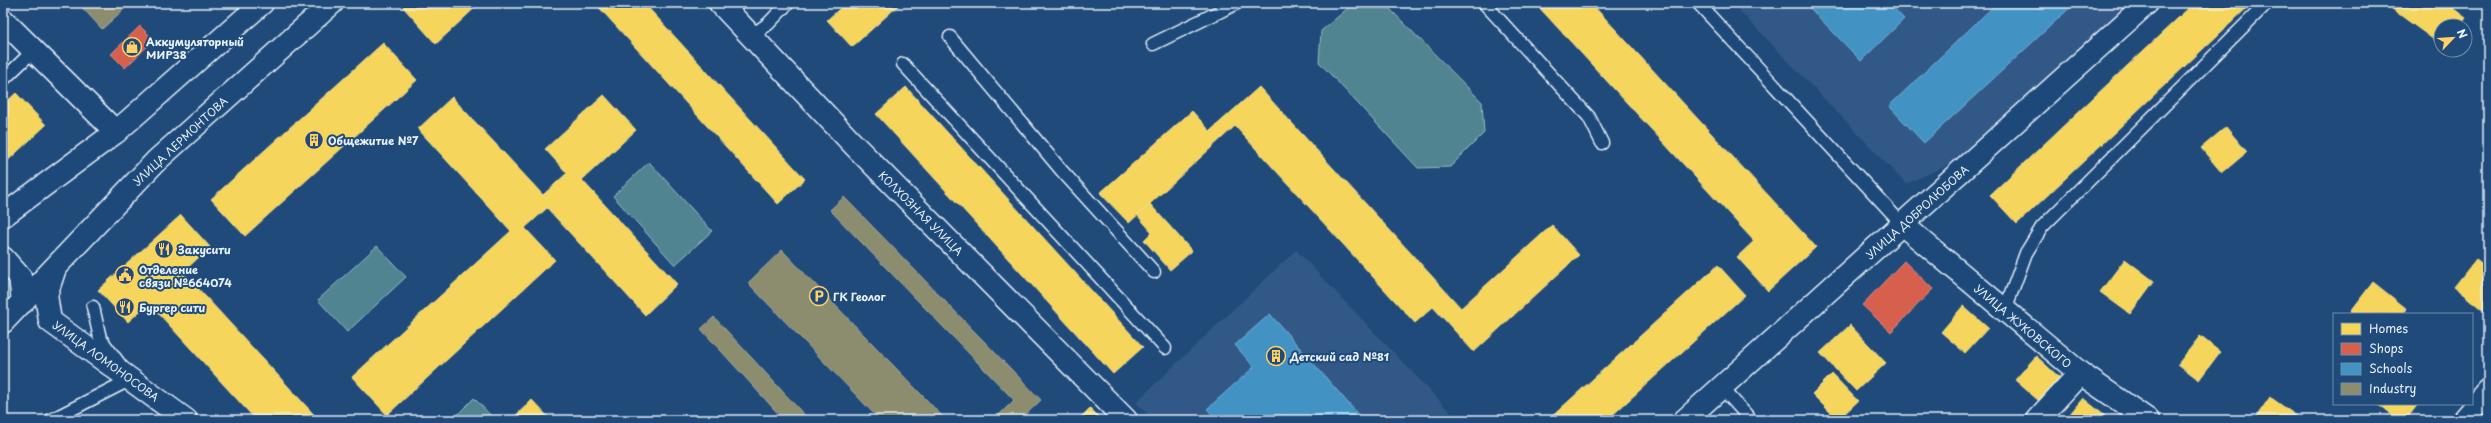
<svg xmlns="http://www.w3.org/2000/svg" width="2491" height="423" font-family="'Playpen Sans',sans-serif">
  <rect width="100%" height="100%" fill="#1f4a7a"/>
  <filter id="ink" filterUnits="userSpaceOnUse"><feTurbulence type="fractalNoise" baseFrequency=".025" numOctaves="2"/><feDisplacementMap in="SourceGraphic" scale="8" xChannelSelector="R" yChannelSelector="G"/><feConvolveMatrix kernelMatrix="1 2 1 2 8 2 1 2 1" color-interpolation-filters="sRGB"/></filter>
  <g filter="url(#ink)">
    <path fill="#305887" d="M1732 3H2131L1957 161 1906 184Z
      M1296 250 1458 420H1153L1136 402Z"/>
    <path fill="#508490" stroke="#9cbac4" d="M1354 3H1384L1482 102 1484 133 1450 167 1418 168 1319 62 1321 31Z
      M649 162 712 231 675 265 613 196Z
      M377 246 406 277 347 332 318 300Z
      M3 278C8 287 7 296 3 305Z
      M474 398 495 420H452Z"/>
    <path fill="#f6d55c" stroke="#f2dd8b" d="M407 3H480L436 44 403 7Z
      M595 3H644L805 179 778 204Z
      M846 3H901L852 47 827 20Z
      M1535 3H1591L1816 247 1768 291 1737 257 1754 241Z
      M2194 3H2252L2017 224 1990 195Z
      M2384 3H2446L2466 18 2460 26H2441V45Z
      M383 43 417 80 245 236 211 199Z
      M906 87 1143 347 1113 374 876 114Z
      M1259 87 1461 308 1552 225 1579 255 1474 352 1433 307 1415 323 1235 126 1129 223 1100 193 1192 111 1210 131Z
      M16 93 46 125 3 165V105Z
      M604 95 636 130 582 180 677 284 645 315 547 208 525 228 555 260 387 415 352 377 511 231 418 129 452 97 543 195 567 173 545 149Z
      M2226 127 2247 152 2222 173 2201 148Z
      M1150 204 1192 251 1170 270 1144 240 1152 232 1137 215Z
      M181 215 210 247 183 272 319 420H256L149 303 128 322 98 290Z
      M2125 259 2154 281 2130 314 2100 292Z
      M2476 259 2488 268V306L2484 311 2454 287Z
      M1718 265 1745 295 1607 420H1548Z
      M2373 282 2407 309 2403 314H2354L2351 311Z
      M1963 306 1988 328 1965 353 1941 332Z
      M1850 325 1886 363 1856 391 1820 353Z
      M2200 336 2220 352 2199 380 2178 364Z
      M2036 356 2060 378 2039 401 2015 380Z
      M1832 374 1858 401 1838 420 1812 394Z
      M2270 397 2298 417 2296 420H2254Z
      M2083 398 2110 420H2065Z
      M532 400 551 420H511Z
      M2377 404H2418L2406 420H2399Z
      M1090 408 1102 420H1078Z"/>
    <path fill="#d6604d" stroke="#db8c80" d="M140 26 154 40 125 68 111 54Z
      M1904 261 1933 289 1891 332 1862 305Z"/>
    <path fill="#4393c3" stroke="#74afd3" d="M1805 3H1889L1904 19 1861 61Z
      M1997 3H2075L1924 143 1889 106Z
      M1270 314 1363 420H1284L1279 415 1273 420H1217L1207 409 1254 367 1235 345Z"/>
    <path fill="#8c8c6e" stroke="#a8aa97" d="M78 3H131L102 29Z
      M844 197 1041 400 1020 420H994L1014 400 830 210Z
      M782 250 946 420H880L748 283Z
      M714 317 809 420H784L701 329Z"/>
    <g fill="none" stroke-linecap="round" stroke-linejoin="round">
      <defs>
        <path id="lane" d="M1484 3 1589 117 1602 143
          M1698 3 1903 225
          M751 36 768 24 788 3
          M950 37 1062 171 1154 272
          M1153 44 1237 3
          M903 64 1165 348
          M3 80 33 51
          M2005 310 2026 253 2042 227 2267 3
          M1722 388 1751 420
          M51 420 131 379 100 338 93 307"/>
        <path id="street" d="M720 3 854 145 1126 420
          M3 20 116 132
          M1903 225 2080 373 2148 420
          M55 268 46 295 50 321 186 420
          M1685 420 2147 3
          M2037 420 2080 373
          M2463 420 2488 391"/>
        <path id="secondary" d="M3 216 116 132 262 3
          M3 258 20 277 23 302
          M3 322 156 161 332 3"/>
      </defs>
      <use href="#lane" stroke="#e8f1f8" stroke-width="15"/>
      <use href="#street" stroke="#e8f1f8" stroke-width="25"/>
      <use href="#secondary" stroke="#e8f1f8" stroke-width="25"/>
      <use href="#lane" stroke="#1f4a7a" stroke-width="12"/>
      <use href="#street" stroke="#1f4a7a" stroke-width="22"/>
      <use href="#secondary" stroke="#1f4a7a" stroke-width="22"/>
    </g>
  </g>
  <defs>
    <symbol id="shop-ring" viewBox="-11 -11 22 22"><circle r="9.5" fill="#1f4a7a" stroke="#ffd166" stroke-width="1.5"/><path d="M-5-2.5h2.3a2.7 3.5 0 0 1 5.4 0H5L5.5 6h-11ZM-1.5-2.5h3a1.5 2.3 0 0 0-3 0Z" fill="#ffd166"/></symbol>
    <symbol id="building-ring" viewBox="-11 -11 22 22"><circle r="9.5" fill="#1f4a7a" stroke="#ffd166" stroke-width="1.5"/><path d="M-4-6H4V6H1V3H-1V6H-4ZM-2.5-4.3h1.7v1.8h-1.7ZM.8-4.3h1.7v1.8H.8ZM-2.5-1h1.7V.8h-1.7ZM.8-1h1.7V.8H.8Z" fill="#ffd166"/></symbol>
    <symbol id="restaurant-ring" viewBox="-11 -11 22 22"><circle r="9.5" fill="#1f4a7a" stroke="#ffd166" stroke-width="1.5"/><path d="M-5-6h1v4h1v-4h1v4h1v-4h1v5L-1.5 .5V6h-2V.5L-5-1ZM5-6V6H3V1.5H1.5Q1.5-4 5-6Z" fill="#ffd166"/></symbol>
    <symbol id="civic-ring" viewBox="-11 -11 22 22"><circle r="9.5" fill="#1f4a7a" stroke="#ffd166" stroke-width="1.5"/><path d="M-.6-6.5H3V-4.5H.6V-3L4-1V1h2V6H-6V1h2V-1L-.6-3ZM-1.2 2.5V6h2.4V2.5Z" fill="#ffd166"/></symbol>
    <symbol id="parking-ring" viewBox="-11 -11 22 22"><circle r="9.5" fill="#1f4a7a" stroke="#ffd166" stroke-width="1.5"/><path d="M-3.5-5.5H1a3.5 3.5 0 0 1 0 7H-1V5.5H-3.5ZM-1-3.4V-.6H.8a1.4 1.4 0 0 0 0-2.8Z" fill="#ffd166"/></symbol>
  </defs>
  <g fill-rule="evenodd">
    <use href="#shop-ring" x="121" y="36" width="22" height="22"/>
    <use href="#building-ring" x="303" y="129" width="22" height="22"/>
    <use href="#restaurant-ring" x="153" y="238" width="22" height="22"/>
    <use href="#civic-ring" x="114" y="264" width="22" height="22"/>
    <use href="#parking-ring" x="808" y="285" width="22" height="22"/>
    <use href="#restaurant-ring" x="114" y="296" width="22" height="22"/>
    <use href="#building-ring" x="1265" y="345" width="22" height="22"/>
  </g>
  <g text-anchor="middle" dominant-baseline="central" stroke-width="4" stroke-linejoin="round" paint-order="stroke">
    <g font-size="11" font-weight="bold" fill="#e8f1f8" stroke="#1f4a7a" text-anchor="start">
      <text x="146" y="41">Аккумуляторный<tspan x="146" dy="13">МИР38</tspan></text>
      <text x="328" y="140">Общежитие №7</text>
      <text x="178" y="249">Закусити</text>
      <text x="139" y="269">Отделение<tspan x="139" dy="13">связи №664074</tspan></text>
      <text x="833" y="296">ГК Геолог</text>
      <text x="139" y="307">Бургер сити</text>
      <text x="1290" y="356">Детский сад №81</text>
    </g>
    <g font-size="11" fill="#e8f1f8" stroke="#1f4a7a">
      <text transform="translate(180 141) rotate(-43)">УЛИЦА ЛЕРМОНТОВА</text>
      <text transform="translate(1917 212) rotate(-42)">УЛИЦА ДОБРОЛЮБОВА</text>
      <text transform="translate(921 213) rotate(45)">КОЛХОЗНАЯ УЛИЦА</text>
      <text transform="translate(2023 326) rotate(40)">УЛИЦА ЖУКОВСКОГО</text>
      <text transform="translate(106 361) rotate(36)">УЛИЦА ЛОМОНОСОВА</text>
    </g>
  </g>
  <rect width="2491" height="423" fill="none" stroke="#1f4a7a" stroke-width="16"/>
  <rect x="8" y="8" width="2475" height="407" fill="none" stroke="#e8f1f8" stroke-width="1.5" filter="url(#ink)"/>
  <rect x="2333" y="313" width="140" height="92" fill="#1f4a7a" stroke="#6f8dac"/>
  <rect x="2341" y="323" width="20" height="12" fill="#f6d55c" stroke="#6f8dac"/>
  <text x="2369" y="333" font-size="12" fill="#e8f1f8">Homes</text>
  <rect x="2341" y="343" width="20" height="12" fill="#d6604d" stroke="#6f8dac"/>
  <text x="2369" y="353" font-size="12" fill="#e8f1f8">Shops</text>
  <rect x="2341" y="363" width="20" height="12" fill="#4393c3" stroke="#6f8dac"/>
  <text x="2369" y="373" font-size="12" fill="#e8f1f8">Schools</text>
  <rect x="2341" y="383" width="20" height="12" fill="#8c8c6e" stroke="#6f8dac"/>
  <text x="2369" y="393" font-size="12" fill="#e8f1f8">Industry</text>
  <g transform="translate(2453 38) rotate(65)"><circle r="19" fill="#1f4a7a" stroke="#6f8dac"/>
  <path d="M0-3L7 15L0 10L-7 15Z" fill="#ffd166"/>
  <text y="-6" font-size="11" font-weight="bold" text-anchor="middle" fill="#e8f1f8">N</text>
  </g>
</svg>
